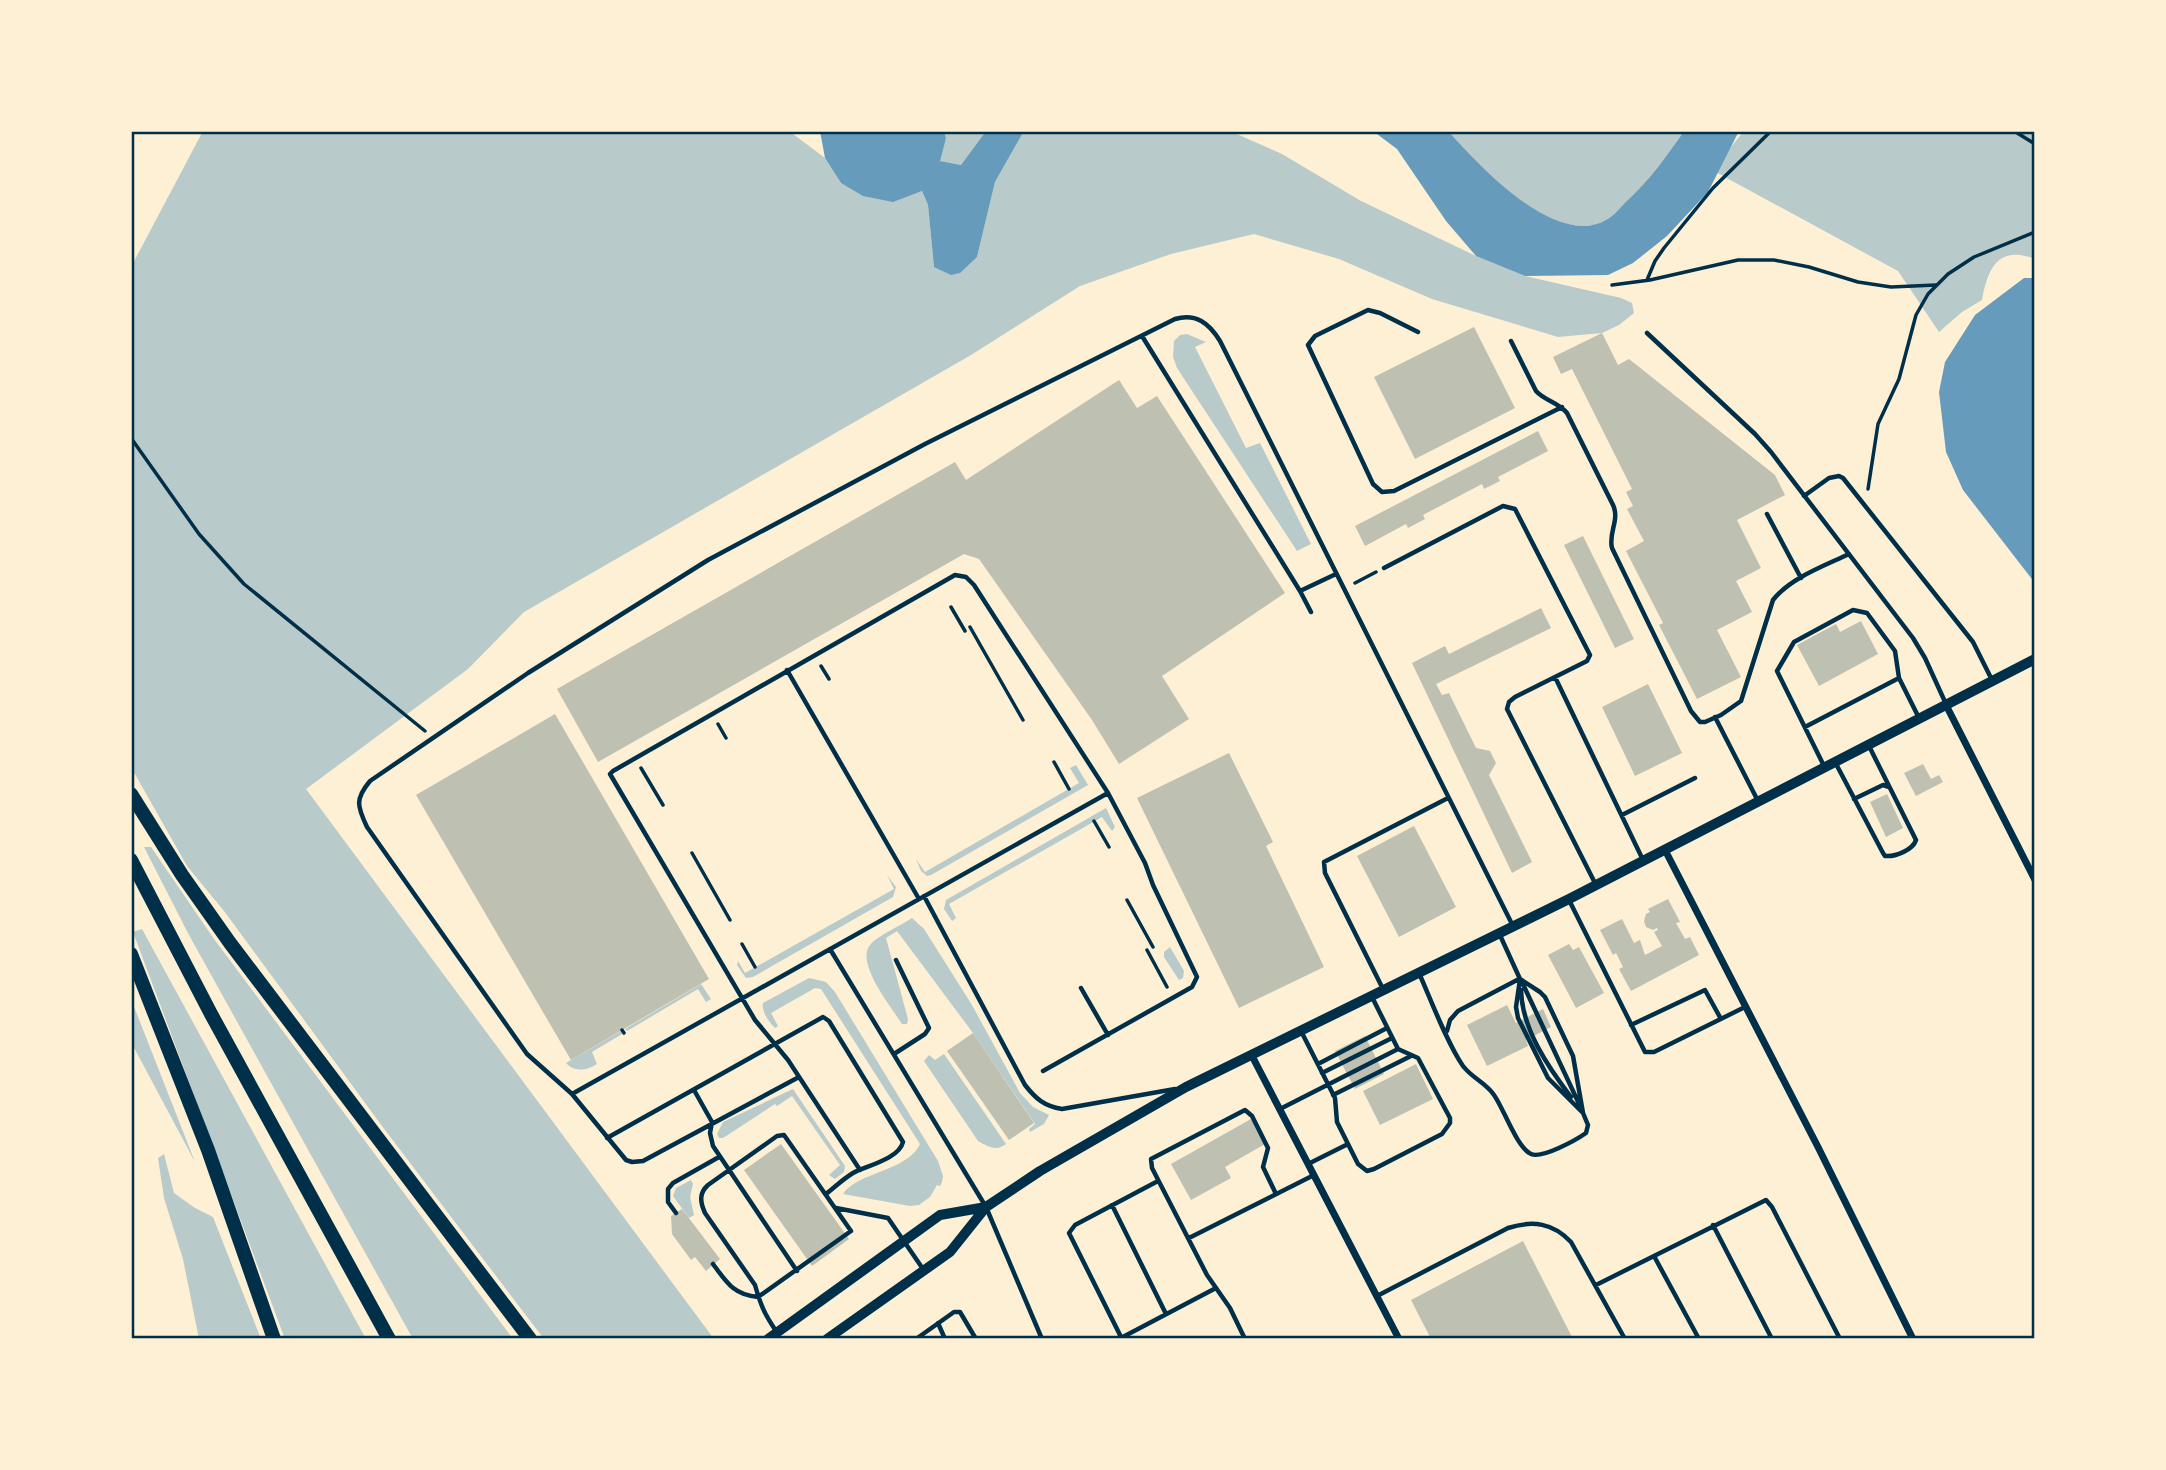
<svg xmlns="http://www.w3.org/2000/svg" width="2166" height="1470" font-family="'PT Sans Narrow',sans-serif">
  <rect width="100%" height="100%" fill="#fdf0d5"/>
  <path fill="#b9caca" d="M203 131H789L825 158 841 183 893 201 922 191 928 205 934 267 977 257 995 182 1024 131H1230L1282 154 1361 201 1476 256 1525 276 1621 298 1632 303 1634 313 1619 325 1602 333 1558 337 1432 299 1339 259 1254 234 1171 254 1080 286 971 355 524 612 468 669 306 789 714 1339H544L382 1126 224 911 187 866 131 767V267Z
    M944 131H986L961 165 939 161 946 138Z
    M1448 131H1684C1666 156 1626 216 1597 224 1546 239 1478 165 1448 131Z
    M1744 131H2035V259C1998 245 1988 268 1982 300L1962 312 1939 332 1898 271 1712 170Z
    M1187 334 1206 342 1195 347 1246 448 1260 443 1311 544 1297 551 1177 368 1173 357 1174 341 1180 335Z
    M1076 765 1088 785 931 875 927 876 921 871 916 859 925 872 1079 783 1070 768Z
    M1106 808 1115 827 1112 831 1102 817 949 904 956 918 952 921 944 909 946 900Z
    M144 847H151L214 939 513 1339H413L189 935Z
    M887 875 896 887 893 897 753 977 746 978 737 965 738 961 745 973 894 889Z
    M912 918 924 929 972 1005 1020 1093 1033 1107 1049 1115 1044 1124 1030 1132 1029 1129 1035 1124 973 1033 897 931 886 938 908 1019 907 1024H902C892 1008 855 963 870 945 877 936 902 925 912 918Z
    M142 929 366 1339H285L133 932Z
    M1170 947 1184 971 1183 978 1179 980 1164 957V952Z
    M809 978 826 982 835 992 938 1161 943 1176 942 1182 940 1186 937 1185 930 1197 919 1205 910 1206 843 1194C857 1172 908 1171 920 1144L821 989 815 988 771 1013 778 1026 775 1028C769 1022 761 1011 763 1003Z
    M701 984 711 999 706 1002 698 989 627 1031 625 1029Z
    M131 999 195 1162 131 1042Z
    M621 1031 622 1034 592 1052 597 1064C587 1071 574 1072 566 1063Z
    M944 1054 1006 1144C996 1152 987 1146 978 1141L924 1061 929 1055 935 1060Z
    M793 1089 845 1166 844 1172 835 1179 829 1175 840 1165 792 1096 777 1106 775 1104 723 1138H719L717 1134 723 1122Z
    M164 1154 174 1193 195 1208 213 1217 261 1339H199L183 1259 164 1198 158 1158Z
    M691 1180 693 1184 690 1197 694 1215 689 1218 673 1196 676 1188Z"/>
  <path fill="#669bbc" d="M820 131H944L946 138 940 161 961 165 986 131H1024L995 182 977 257 960 273 951 275 934 267 928 205 922 191 893 202 863 196 841 183 825 158Z
    M1373 131H1448C1479 165 1555 249 1606 220 1614 216 1620 208 1626 202 1649 181 1666 157 1684 131H1739L1708 192 1667 236 1633 263 1608 275 1525 276 1476 256 1446 221 1397 149Z
    M2024 278H2035V583L1963 490 1946 452 1939 392 1945 362 1975 315Z"/>
  <path fill="#bec0b2" d="M1474 327 1515 408 1415 459 1374 377Z
    M1602 333 1618 365 1629 359 1775 475 1785 495 1737 520 1761 568 1736 581 1752 612 1717 630 1741 677 1697 699 1659 625 1663 623 1626 551 1644 541 1627 509 1633 506 1626 492 1632 489 1572 369 1561 374 1553 357Z
    M1119 380 1137 408 1157 396 1285 593 1162 676 1189 719 1119 764 1092 720 979 559 964 554 598 762 557 689 955 462 966 480Z
    M1538 431 1548 451 1498 477 1500 481 1484 489 1482 484 1423 515 1425 519 1408 528 1406 524 1365 546 1355 526Z
    M1583 536 1634 639 1615 648 1564 545Z
    M1541 608 1551 628 1436 684 1442 695 1449 693 1476 748 1490 751 1496 763 1489 775 1532 862 1512 873 1412 663 1445 646 1449 654Z
    M1861 621 1878 654 1819 686 1797 645 1836 624 1840 632Z
    M1648 684 1682 753 1635 776 1602 707Z
    M555 714 709 979 571 1060 416 795Z
    M1229 753 1273 842 1266 846 1324 967 1239 1008 1137 798Z
    M1923 764 1931 779 1939 775 1943 782 1916 796 1904 773Z
    M1887 794 1903 828 1886 837 1870 802Z
    M1414 826 1456 907 1399 937 1357 856Z
    M1668 899 1680 922 1676 923 1685 939 1690 937 1699 955 1631 991 1619 969 1623 967 1616 953 1613 955 1600 930 1622 919 1634 943 1640 940 1645 955 1662 946 1654 932 1658 930 1657 928 1653 930 1646 927 1644 921 1646 914 1650 912 1648 909Z
    M1569 944 1573 950 1579 947 1604 993 1576 1008 1548 955Z
    M1507 1005 1516 1023 1543 1009 1551 1027 1526 1040 1528 1046 1487 1066 1467 1025Z
    M973 1033 1034 1123 1009 1140 947 1051Z
    M1365 1036 1384 1074 1355 1089 1335 1051Z
    M1416 1064 1433 1099 1380 1125 1363 1091Z
    M1251 1119 1265 1144 1225 1167 1231 1178 1191 1200 1171 1164Z
    M781 1144 849 1239 812 1266 744 1170Z
    M682 1209 720 1259 706 1271 695 1257 691 1260 672 1234 671 1216Z
    M1523 1241 1573 1339H1431L1411 1300Z"/>
  <g fill="none" stroke-linecap="round" stroke-linejoin="round">
    <path stroke="#003049" stroke-width="3.5" d="M2014 131 2035 144
      M1647 280 1655 261 1664 248 1713 188 1771 131
      M1612 285 1650 280 1738 260H1774L1809 267 1858 282 1891 287 1936 285
      M131 438 199 534 244 584 425 731
      M1868 489 1878 424 1899 379 1916 315 1928 294 1948 274 1974 257 2035 232
      M1355 583 1376 572
      M951 607 965 631
      M970 627 1023 720
      M821 666 829 679
      M718 724 726 738
      M1054 762 1069 789
      M641 768 663 805
      M1094 821 1109 847
      M692 853 730 920
      M1127 900 1153 947
      M742 944 755 967
      M1147 950 1167 987
      M622 1030 624 1033"/>
    <path stroke="#003049" stroke-width="4.5" d="M1418 332 1380 313 1368 310 1315 336 1308 345 1373 484 1382 492 1394 491 1562 407
      M1647 333 1755 434 1771 452 1913 638 1925 658 1946 704
      M1142 336 1300 591
      M1511 341 1536 391C1545 401 1558 402 1567 413L1613 505C1620 520 1608 533 1612 548L1691 711 1700 722H1705L1721 715 1741 701 1773 600C1790 578 1824 566 1849 554
      M1804 496 1829 478 1839 476 1843 478 1973 642 1992 680
      M1767 514 1801 578
      M1384 568 1503 506 1515 509 1590 655 1587 661 1515 697 1509 702 1507 709 1596 885
      M1311 612 1300 591 1336 574
      M787 670 919 899
      M1555 677 1643 860
      M1715 717 1758 801
      M1805 727 1899 678 1919 718
      M1835 762 1883 853 1885 856C1895 857 1913 850 1916 840L1869 746
      M1824 766 1777 671 1794 642 1853 610 1867 613 1895 651 1899 678
      M1854 799 1883 785 1889 787
      M1622 815 1695 778
      M924 896 1025 1085C1036 1099 1044 1106 1062 1109L1175 1089
      M1569 900 1645 1052H1654L1745 1007
      M830 949 986 1207 1042 1339
      M1419 973C1431 1000 1447 1043 1463 1066 1472 1078 1486 1083 1494 1095 1504 1109 1517 1148 1531 1154 1542 1159 1576 1140 1586 1133L1588 1125 1583 1113 1573 1056 1545 997 1540 992 1520 979 1499 933
      M1520 979 1516 1007 1518 1018 1548 1078 1583 1113
      M1521 980 1581 1108
      M1081 988 1108 1035
      M1383 989 1325 873 1324 862 1448 798
      M1521 990C1522 1029 1548 1067 1571 1097
      M1631 1025 1705 990 1721 1019
      M1301 1031 1335 1098 1337 1122 1358 1164 1367 1171 1374 1169 1442 1134 1450 1123V1118L1418 1058 1398 1049 1371 995
      M1447 1031 1450 1020 1458 1011 1519 979
      M894 1054 925 1034 929 1028 896 960
      M1318 1064 1387 1028
      M1322 1073 1392 1038
      M799 1077 643 1161 632 1162 626 1160 572 1094 527 1054 367 827C357 806 355 799 370 781L528 673 708 560 925 444 1175 319C1196 313 1209 323 1220 341L1513 926
      M694 1090 712 1122 710 1133 713 1146 797 1271
      M572 1094 1108 793
      M1333 1095 1411 1056
      M1280 1109 1398 1049
      M607 1138 823 1017 829 1021 903 1142C899 1159 866 1166 853 1173 843 1179 835 1187 826 1194
      M1308 1164 1348 1144
      M860 1170 788 1060 755 1020 610 774 613 771 955 575 966 577 974 585 1108 793 1145 863 1153 885 1197 977 1192 987 1043 1071
      M1112 1205 1166 1314
      M836 1208 888 1218 923 1269
      M676 1213 668 1202V1189L673 1183 719 1157
      M1713 1225 1772 1339
      M1189 1238 1314 1175
      M1654 1256 1699 1339
      M713 1264C727 1283 734 1295 758 1297L851 1231 784 1135 777 1136 708 1185C699 1193 700 1202 705 1213L755 1285C761 1306 764 1313 776 1331
      M1596 1285 1766 1200 1772 1207 1840 1339
      M1377 1296 1508 1228C1533 1220 1553 1223 1571 1242L1625 1339
      M938 1323 945 1339
      M1121 1337 1069 1233 1075 1225 1158 1181
      M916 1339 954 1312H960L976 1339
      M1119 1339 1216 1288
      M1245 1339 1230 1308 1207 1275 1152 1168 1151 1159 1245 1110 1252 1116 1268 1148 1263 1167 1276 1194"/>
    <path stroke="#003049" stroke-width="7" d="M1946 705 2035 880
      M1665 850 1818 1147 1913 1339
      M1251 1054 1399 1339"/>
    <path stroke="#003049" stroke-width="10" d="M768 1339 940 1215 986 1207
      M827 1339 950 1252 986 1207 1040 1171 1186 1087 1569 899 2035 659"/>
    <path stroke="#003049" stroke-width="14" d="M131 794 182 875 230 943 530 1339
      M131 860 211 1014 389 1339
      M131 954 208 1150 274 1339"/>
  </g>
  <rect width="2166" height="1470" fill="none" stroke="#fdf0d5" stroke-width="266"/>
  <rect x="133" y="133" width="1900" height="1204" fill="none" stroke="#003049" stroke-width="2.5"/>
</svg>
